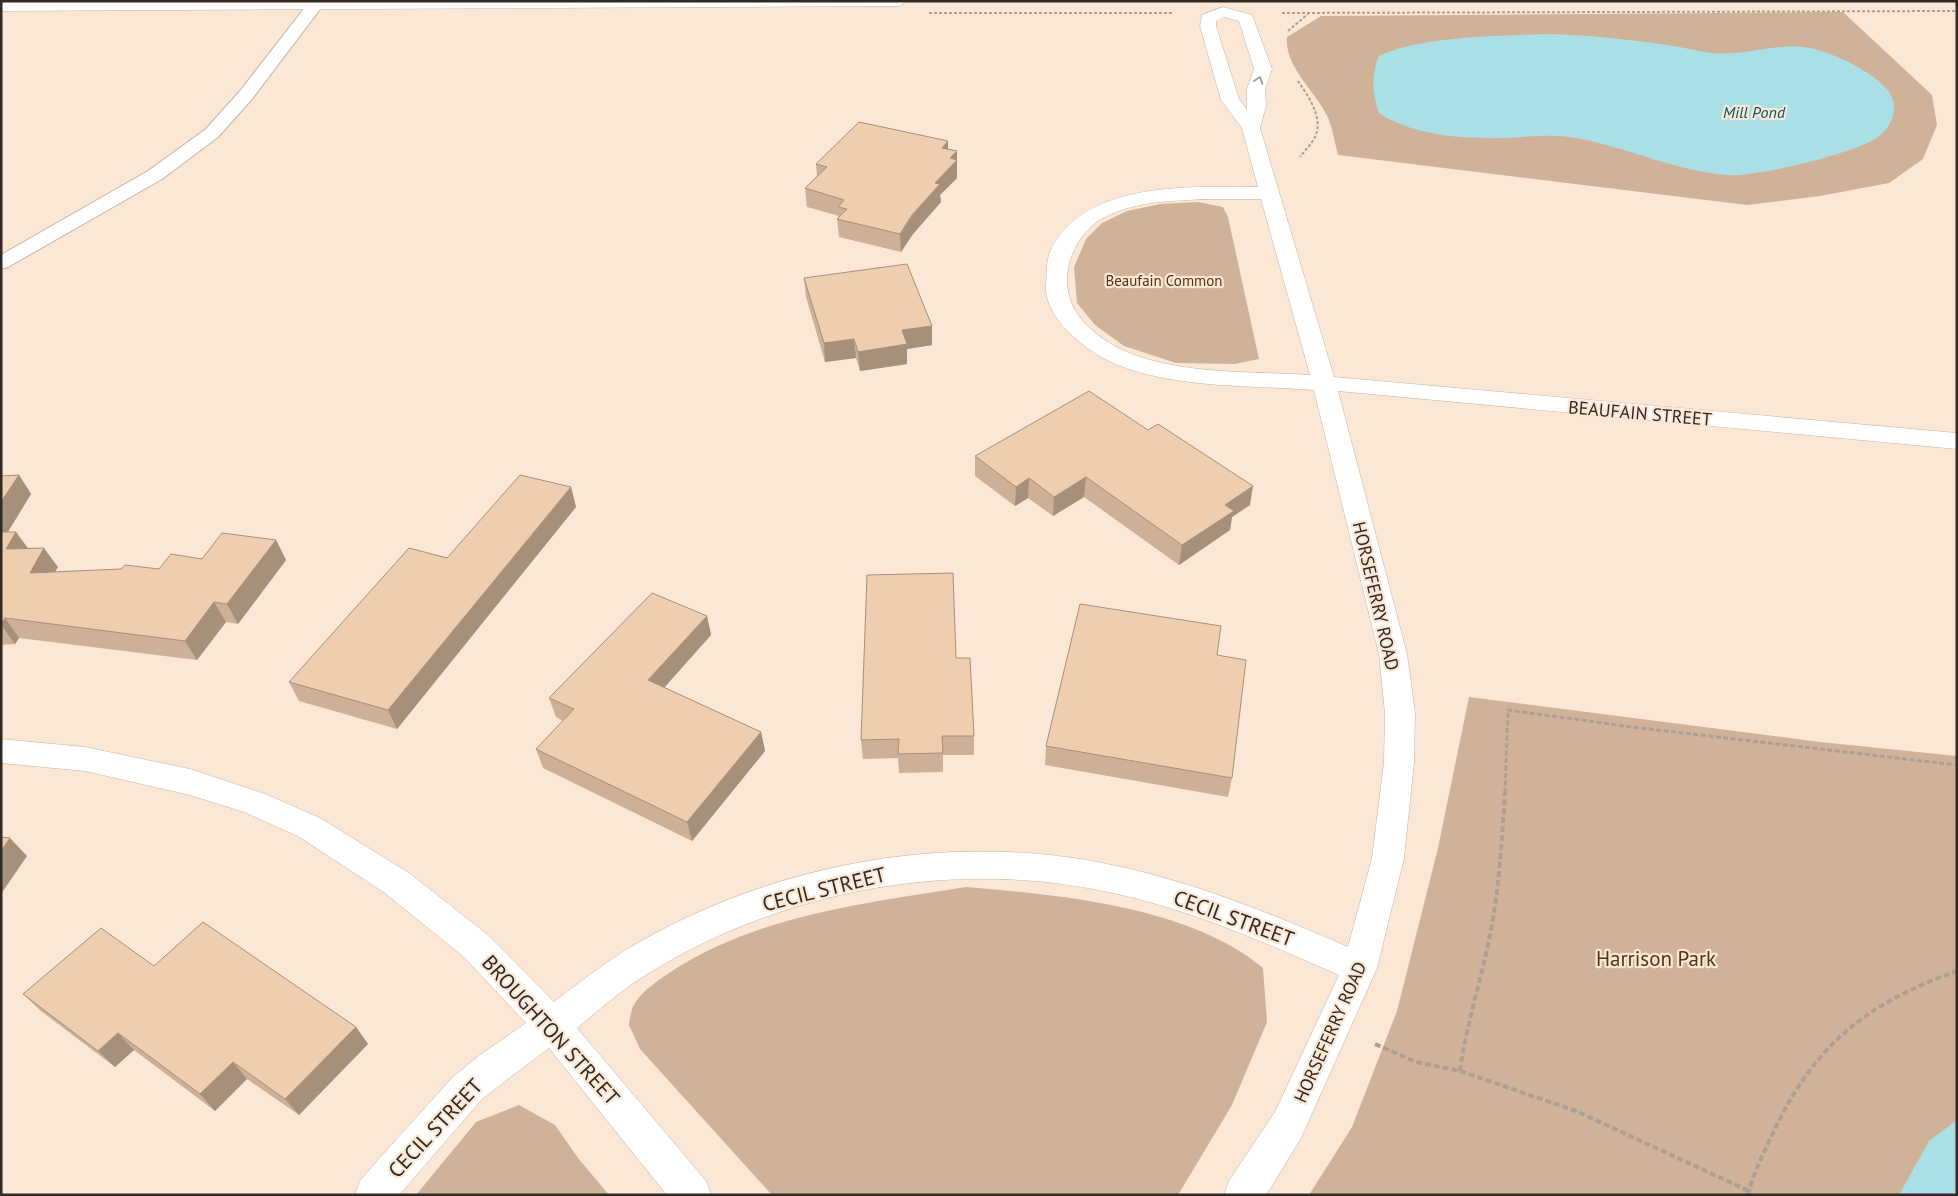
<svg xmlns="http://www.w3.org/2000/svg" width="1958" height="1196" font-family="'PT Sans',sans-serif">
  <rect width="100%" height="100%" fill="#fbe7d6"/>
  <path fill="#d0b298" d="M1843 12 1932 95 1937 125 1923 159 1889 183 1820 196 1747 205 1338 155C1335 144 1333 131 1329 120 1318 93 1284 68 1287 37L1321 16Z
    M1198 202 1223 207 1228 217 1259 359 1235 364 1176 363 1124 346 1095 325 1077 303 1074 267 1086 239 1102 223 1127 211 1160 204Z
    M1469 697 1820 742 1957 756V1195H1309L1352 1127 1397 1011 1438 848Z
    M966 887C1059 895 1189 906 1263 968L1267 1022 1232 1105 1178 1195H772L640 1049 629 1025C630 1018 631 1009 635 1003 644 989 659 980 672 971 758 915 867 903 966 887Z
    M519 1105 555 1125 578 1158 609 1195H416L476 1122Z"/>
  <path fill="#a9dfe5" d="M1547 34C1587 35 1627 39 1667 45 1682 47 1697 51 1712 53 1750 57 1785 38 1822 51 1843 58 1886 78 1893 100 1897 114 1889 129 1878 137 1857 153 1754 178 1727 175 1673 171 1623 145 1570 137 1548 134 1526 137 1505 138 1465 139 1413 136 1379 113 1372 92 1371 76 1379 56 1421 36 1499 36 1547 34Z
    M1957 1120V1195H1899L1929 1141Z"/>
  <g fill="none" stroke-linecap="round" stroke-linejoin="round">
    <defs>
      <path id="service" d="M310 1H322L324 4 252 99 218 137 162 179 8 267 1 269V255L148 171 206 129 240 91Z"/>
      <path id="minor" d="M1223 7 1252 15 1272 69 1265 89 1266 106 1260 128 1334 377 1957 433V449L1338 391 1407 654 1415 713 1414 762 1404 858 1377 968 1301 1138 1266 1195H1224L1229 1181 1275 1112 1339 975C1266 943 1192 910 1113 893 957 858 787 889 652 971 625 987 601 1008 577 1028L706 1181 711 1195H667L549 1048 483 1098 399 1195H355L360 1181 377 1161 453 1077 480 1055 526 1023 464 957 385 893 298 836 244 812 190 795 85 771 1 763V739L85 747 190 769 265 794 320 818 409 873 488 935 554 1002C577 984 601 966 626 950 768 864 949 830 1112 865 1194 882 1272 914 1348 947L1372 858 1384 762 1385 713 1379 654 1314 390C1249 385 1169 389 1109 361 1084 349 1044 317 1046 286 1047 276 1046 261 1050 252 1083 180 1191 187 1258 187L1242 128 1221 100 1200 26 1202 15ZM1224 17 1239 21 1254 69 1247 89V110L1239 99 1216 26V21ZM1206 199H1261L1310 375C1252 371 1181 375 1127 352 1108 344 1085 328 1075 310 1055 275 1075 230 1109 215 1139 201 1173 201 1206 199Z"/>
      <path id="tertiary" d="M1 1H907L899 6 1 11Z"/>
    </defs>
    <use href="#service" stroke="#c6b4a3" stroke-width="2"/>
    <use href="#minor" stroke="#c6b4a3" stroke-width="1"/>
    <use href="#tertiary" stroke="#c6b4a3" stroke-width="1"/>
    <path stroke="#ae9f92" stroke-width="2" stroke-dasharray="3 2" stroke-linecap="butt" d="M929 13H1173
      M1282 13 1957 11
      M1288 31 1308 14
      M1298 81C1308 96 1324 118 1315 137 1311 145 1305 150 1300 157"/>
    <path stroke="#ae9f92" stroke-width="3" stroke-dasharray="5 2.5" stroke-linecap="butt" d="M1505 793 1508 710 1632 727 1957 765"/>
    <path stroke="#ae9f92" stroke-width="4" stroke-dasharray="6 3" stroke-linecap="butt" d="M1375 1044 1416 1062 1460 1071 1576 1111 1749 1191
      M1460 1071C1466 1026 1480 984 1489 940 1499 891 1502 841 1505 791
      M1748 1195C1753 1174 1763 1154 1772 1135 1814 1045 1865 1004 1957 971"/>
    <use href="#service" fill="#fff" fill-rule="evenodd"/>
    <use href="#minor" fill="#fff" fill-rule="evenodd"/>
    <use href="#tertiary" fill="#fff" fill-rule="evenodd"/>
  </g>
  <path fill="#ceb096" d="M948 149 957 151V178L940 195 941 202 913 234 901 252 839 237 837 219 839 216 807 207 805 188 817 176 816 164Z
    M804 278 932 345 907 349V364L860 371 856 358 825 362 806 297Z
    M975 456 1250 505 1232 517 1230 530 1179 565 1084 497 1053 516 1028 498 1015 506 975 476Z
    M19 475 31 494 8 532 28 548 58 567 55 572 159 569 276 540 286 560 238 624 226 622 197 660 19 638 15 644 1 645V476Z
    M571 487 576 507 397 729 299 701 289 682 447 558Z
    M707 616 711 635 664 688 761 732 765 751 692 841 543 768 536 749 563 721 556 717 549 698Z
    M1217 655 1232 778 1228 797 1045 765 1046 746Z
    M956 658 974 736V755H943V772L899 773 898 758 863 759 861 740Z
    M154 966 356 1027 368 1044 299 1115 247 1079 215 1111 134 1050 115 1067 41 1011 23 994Z"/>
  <path fill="#a7907a" d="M948 141V159L942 148Z
    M957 151V178L940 195 941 202 913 234 901 252 900 234 935 183 950 158Z
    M932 326V345L907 349V364L860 371 858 352 902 330Z
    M854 339 856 358 825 362 824 343Z
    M19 475 31 494 1 543V502Z
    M1086 477 1084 497 1053 516 1054 497Z
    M1029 478 1028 498 1015 506 1016 487Z
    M1253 486 1250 505 1232 517 1230 530 1179 565 1182 545 1225 505Z
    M571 487 576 507 397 729 388 710Z
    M16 532 30 551 6 549Z
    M276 540 286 560 238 624 227 604Z
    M44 548 58 567 43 592 30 573Z
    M214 602 226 622 197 660 185 641Z
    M707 616 711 635 653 700 648 680Z
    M5 618 19 638 15 644 1 625Z
    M761 732 765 751 692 841 687 822Z
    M10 838 27 856 1 894V851Z
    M356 1027 368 1044 299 1115 285 1099Z
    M118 1033 134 1050 115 1067 98 1051Z
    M233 1062 247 1079 215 1111 200 1094Z"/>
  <path fill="#efcdaf" stroke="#a7907a" d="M859 122 948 141 942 148 957 151 950 158 957 160 935 183 940 184 912 215 900 234 837 219 847 209 838 207 844 200 805 188 827 167 816 164Z
    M907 264 932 326 902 330 907 344 858 352 854 339 824 343 804 278Z
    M1089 391 1148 430 1158 424 1253 486 1225 505 1234 511 1182 545 1086 477 1054 497 1029 478 1016 487 975 456Z
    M19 475 1 502V476Z
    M520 475 571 487 388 710 289 682 409 548 447 558Z
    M1 532H16L6 549 44 548 30 573 121 569 125 565 159 569 171 554 202 559 222 533 276 540 227 604 214 602 185 641 5 618 1 624Z
    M953 573 956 658H970L974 736H942L943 753 898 754 899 739 861 740 867 575Z
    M652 593 707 616 648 680 761 732 687 822 536 749 574 709 549 698Z
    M1080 604 1221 626 1217 655 1246 660 1232 778 1046 746Z
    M1 837 10 838 1 851Z
    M203 922 356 1027 285 1099 233 1062 200 1094 118 1033 98 1051 23 994 101 928 154 966Z"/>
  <defs><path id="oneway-chevron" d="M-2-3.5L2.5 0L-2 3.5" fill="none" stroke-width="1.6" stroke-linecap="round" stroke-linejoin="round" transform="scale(1.25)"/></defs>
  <use stroke="#a29f9c" href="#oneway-chevron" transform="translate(1259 80) rotate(-72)"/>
  <g text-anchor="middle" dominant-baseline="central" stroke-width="4.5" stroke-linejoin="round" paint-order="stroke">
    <g font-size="15" fill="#553410" stroke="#fbe7d6">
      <text x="1164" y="280">Beaufain Common</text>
    </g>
    <g font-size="16" font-style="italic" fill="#05565c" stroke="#fbe7d6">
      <text x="1754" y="112">Mill Pond</text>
    </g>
    <g font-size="18" fill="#312923" stroke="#fbe7d6">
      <text transform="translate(1640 413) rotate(5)">BEAUFAIN STREET</text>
      <text transform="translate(1376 596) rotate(77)">HORSEFERRY ROAD</text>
      <text transform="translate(1330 1032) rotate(-66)">HORSEFERRY ROAD</text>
    </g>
    <g font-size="21" fill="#312923" stroke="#fbe7d6">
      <text transform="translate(824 889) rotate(-14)">CECIL STREET</text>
      <text transform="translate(1234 918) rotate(20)">CECIL STREET</text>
      <text transform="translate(551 1030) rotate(48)">BROUGHTON STREET</text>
      <text transform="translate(435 1128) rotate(-47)">CECIL STREET</text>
    </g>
    <g font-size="21" fill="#553410" stroke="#fbe7d6">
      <text x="1656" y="958">Harrison Park</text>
    </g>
  </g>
  <rect width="1958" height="1196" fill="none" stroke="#312923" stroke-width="5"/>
</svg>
